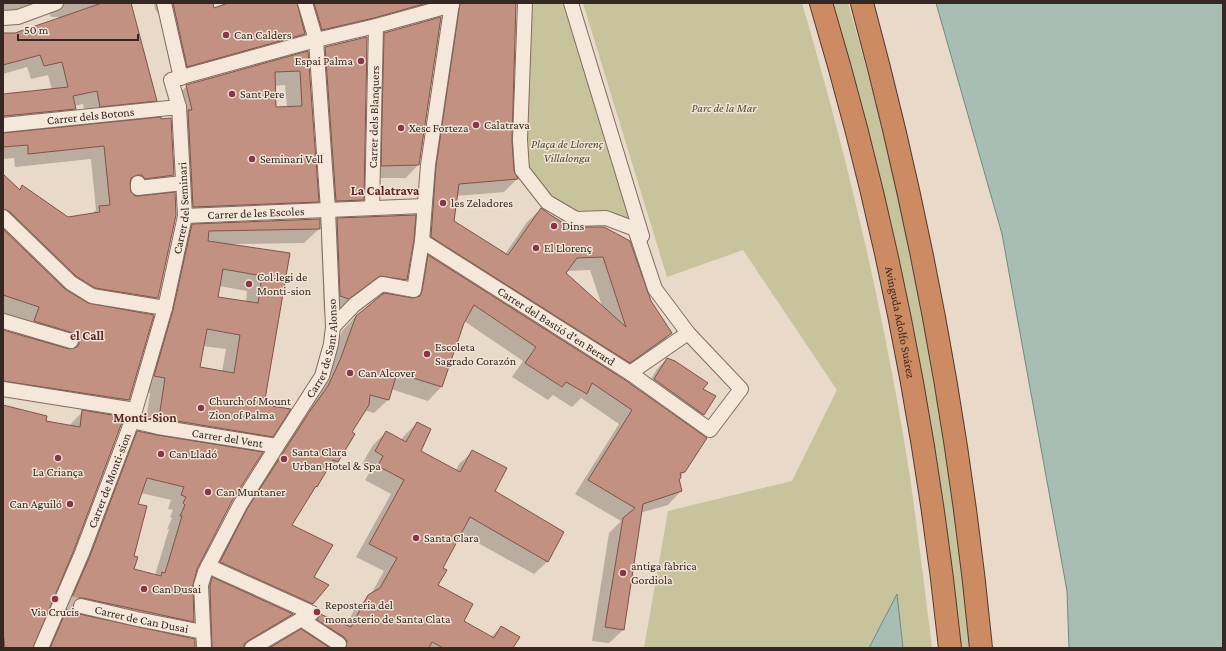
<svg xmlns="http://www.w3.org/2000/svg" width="1226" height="651" font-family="'Crimson Pro',serif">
  <rect width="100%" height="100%" fill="#e9d9c8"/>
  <path fill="#c6c39d" d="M525 3H571L635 229 576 219 522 170Z
    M583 3H802C848 159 885 317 910 477 918 534 925 591 932 648H644L668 511 792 481 837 390 743 250 667 277Z
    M832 3H848C909 214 949 430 970 648H961L954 590 941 498 867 127Z"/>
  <path fill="#a8bdb3" stroke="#708b7f" d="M936 3H1223V648H1069L1067 591 1002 234Z
    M897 594 903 648H869Z"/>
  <path fill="#0003" fill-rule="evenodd" d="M3 3H130L155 100 142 114 87 120 83 104 74 106 75 109 61 122 3 128V96L52 90 48 75 31 79 27 67 3 74V35L14 34 64 17H51L48 10 3 20Z
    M154 3H212L213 9 232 3H516L510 140 513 171 517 179 504 192 456 196 453 222 505 254 527 222 541 209 570 228H604L671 333 658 347 616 375 685 471 678 480 681 491 668 505 640 513 623 630 609 643 592 641 609 533 621 521 575 494 619 424 581 398 572 407 553 395 548 400 512 377 523 361 464 321 441 387 428 401 391 389 388 400 374 413 364 410 350 432 337 462 323 475 290 526 313 578V604L299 617 292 614 279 627 243 648H199V592L213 578 207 576 234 524 327 374 342 331 356 316 383 295 362 292 331 315 324 313 321 236 337 219 406 280 390 295 410 299 415 270 428 257 418 250 447 13 308 43 305 33 291 47 174 80 159 15 155 9ZM590 270 602 306 564 273 566 271Z
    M385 33 418 165 406 178H369L372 46Z
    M326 48 363 200 348 214 322 215 311 62Z
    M307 52 318 202 303 216 179 222 172 100 187 86ZM285 85 287 108H275L274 86Z
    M160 118 173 175 160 189 129 192 158 298 144 311 84 302 90 305 153 316 128 400 115 414 3 396V331L21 336 26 320 3 313V176L18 190 22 187 68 218 92 214 96 210 91 159 15 167 14 158 3 159V134Z
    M192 225 319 229 304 243 232 244V246L289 254 263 406 272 436 256 452 196 569 192 585 193 621 180 635 74 612 79 615 194 640 195 648H43L124 446 138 432 144 434 150 393 140 391 177 240ZM219 286 247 291 246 303 217 298ZM203 346 226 349 222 372 199 368ZM141 493 171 500 168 509 173 510 170 517 172 518 167 529H169L155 575 133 570V556L137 505Z
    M667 359 702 390 714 397 703 415 693 424 644 390 657 369Z
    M3 406 45 421 69 426 83 411 123 418 32 648H3Z
    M417 423 420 451 456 470 459 464 473 451 493 492 548 561 534 574 460 533 441 568 437 586 462 621 491 637 501 627 512 648H271L305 633 307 628 321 615 346 626 354 610 371 594 384 571 356 557 391 494 365 480 371 470 362 464 373 445 386 432 401 440 403 437Z"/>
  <path fill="#c29182" stroke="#7f5348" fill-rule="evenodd" d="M102 3H131L157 101 100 107 97 91 73 96 76 109 3 116V94L68 87 62 62 44 66 40 55 3 65V33H15Z
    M173 3H213L214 8 228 3H297L305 34 187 67Z
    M314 3H427L374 18 322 30Z
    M460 3H516L512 140 514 171 518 179 459 184 454 221 508 255 541 208 549 214 570 227H604L630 241 651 301 672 333 630 363 431 237 436 166ZM603 257 626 327 566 273 577 258Z
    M441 17 419 165 381 166 384 33Z
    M367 37 364 200 336 201 325 47Z
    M308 51 319 202 193 207 188 110H192L186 85ZM300 71 302 106 276 107 275 72Z
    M161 117V119L171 118 174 175 145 179 142 175H138L131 178 130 183 131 192 135 196H139L175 192 176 215 158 298 95 288 76 276 9 211 3 209V174L20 190 22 185 68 217 100 212 99 206 110 205 104 146 28 154V145L3 147V133Z
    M416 215 414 240 407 280 380 276 349 299 340 296 337 218Z
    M320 219V229L209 231 208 241 290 253 264 405 291 409 273 437 159 418 165 378 154 376 173 310 192 224ZM223 269 262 276 258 303 218 297ZM207 329 240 335 234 373 200 367Z
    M3 229 65 289 88 303 154 315 129 400 3 381V330L69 349 77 347 79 344V339L77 335 73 333 34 321 39 307 3 295Z
    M428 255 625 380 707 438 685 472 680 473 681 478 679 479 682 491 643 504 624 630 605 627 623 518 635 508 588 480 632 410 592 383 587 394 566 382 562 387 525 363 536 347 474 305 464 323 442 387 397 373 389 400 370 395 369 405 352 432 355 434 338 462 333 460 317 487 316 486 292 525 333 545 314 577 329 585 313 604 220 562 247 509 310 411 328 386 340 360 356 316 384 293 413 298 420 296 422 291Z
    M667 358 675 361 708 383 703 389 716 396 704 415 654 379Z
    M3 405 47 416 46 421 80 427 82 410 124 417 74 550 33 648H5L3 632Z
    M417 422 431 429 421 451 460 472 472 450 507 468 495 491 564 532 548 562 470 517 443 568 447 570 438 585 473 604 464 621 494 638 501 626 520 637 513 648H443L432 642 429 648H346L347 641 344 637 317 620 320 614 351 627 368 595 380 588 397 558 369 544 404 480 378 466 383 456 375 451 386 431 406 442Z
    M137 431 157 435 263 452 232 501 197 569 193 585 194 622 83 598H78L73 604V609L76 612 79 614 195 639V648H50L90 556ZM147 478 184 487 181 495 186 497 183 503 185 505 180 516H182L165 573 162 572 161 576 134 569 138 557 134 556 147 506 138 504Z
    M212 577 293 614 248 641 244 644V648H212L210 586Z
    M301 629 330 648H269Z"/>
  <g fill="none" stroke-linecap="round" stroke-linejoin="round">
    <path stroke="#c5b5a7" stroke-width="14" stroke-dasharray="14 7" stroke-linecap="butt" d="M64 601 81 606"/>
    <defs>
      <g id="street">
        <path d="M164 3 181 78"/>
        <path d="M525 3 520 140 522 170 547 202 576 219 606 218 635 229 655 289 688 333 741 389 710 430 630 373"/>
        <path d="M571 3 642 236"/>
        <path d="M3 18 18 17 56 3"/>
        <path id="s1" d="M3 125 179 107"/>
        <path d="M138 183V188L183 183"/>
        <path id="s2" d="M372 208 376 26"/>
        <path id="s3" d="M185 216 424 206"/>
        <path d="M3 217 71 283 92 296 165 308"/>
        <path id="s4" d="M422 241 630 373 688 333"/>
        <path d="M3 321 71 341"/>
        <path d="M333 327 354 305 382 284 414 290 422 241 428 165 452 3"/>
        <path d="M3 389 135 410"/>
        <path id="s5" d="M132 421 158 427 277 446"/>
        <path d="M208 566 312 613"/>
        <path id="s6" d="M81 606 137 619 203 632"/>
        <path d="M301 619 339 644"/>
        <path id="s7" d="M41 648 82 553 132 421 165 308 185 216 179 107 171 80 316 40 376 26 452 5"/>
        <path id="s8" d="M204 648 201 585 205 572 240 505 277 446 322 376 331 344 333 327 328 210 316 40 305 3"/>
        <path d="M252 648 312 613"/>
      </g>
      <g id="highway">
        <path id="s9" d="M821 3C884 213 927 430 950 648"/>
        <path d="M862 3C919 214 960 430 981 648"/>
      </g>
    </defs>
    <use href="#street" stroke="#836b5f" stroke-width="16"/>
    <use href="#highway" stroke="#513b32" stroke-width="24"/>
    <use href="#street" stroke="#f5e8da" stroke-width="14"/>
    <use href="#highway" stroke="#cd8b63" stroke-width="22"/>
  </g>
  <g fill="#8a3647" stroke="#f1e4d6" stroke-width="1.5">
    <circle cx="226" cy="35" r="4"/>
    <circle cx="361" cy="61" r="4"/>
    <circle cx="232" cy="94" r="4"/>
    <circle cx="476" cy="125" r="4"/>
    <circle cx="401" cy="128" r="4"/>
    <circle cx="252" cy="159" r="4"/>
    <circle cx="443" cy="203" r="4"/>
    <circle cx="554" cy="226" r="4"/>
    <circle cx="536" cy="248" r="4"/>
    <circle cx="249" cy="284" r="4"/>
    <circle cx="427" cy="354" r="4"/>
    <circle cx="350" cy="373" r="4"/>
    <circle cx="201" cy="408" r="4"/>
    <circle cx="161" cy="454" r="4"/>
    <circle cx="58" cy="458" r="4"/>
    <circle cx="284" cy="459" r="4"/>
    <circle cx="208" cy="492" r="4"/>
    <circle cx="70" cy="504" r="4"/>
    <circle cx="416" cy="538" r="4"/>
    <circle cx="623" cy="573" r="4"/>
    <circle cx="144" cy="589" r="4"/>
    <circle cx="55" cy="599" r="4"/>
    <circle cx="317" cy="612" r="4"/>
  </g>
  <g text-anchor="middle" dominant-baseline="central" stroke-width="3" stroke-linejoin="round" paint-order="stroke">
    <g font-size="12" fill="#352721" stroke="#f1e4d6" text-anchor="start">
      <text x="234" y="35">Can Calders</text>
      <text x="353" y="61" text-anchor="end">Espai Palma</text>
      <text x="240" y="94">Sant Pere</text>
      <text x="484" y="125">Calatrava</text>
      <text x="409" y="128">Xesc Forteza</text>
      <text x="260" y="159">Seminari Vell</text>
      <text x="451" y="203">les Zeladores</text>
      <text x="562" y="226">Dins</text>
      <text x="544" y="248">El Llorenç</text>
      <text x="257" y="277">Col·legi de<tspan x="257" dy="14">Monti-sion</tspan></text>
      <text x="435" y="347">Escoleta<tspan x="435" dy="14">Sagrado Corazón</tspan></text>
      <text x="358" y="373">Can Alcover</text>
      <text x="209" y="401">Church of Mount<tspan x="209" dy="14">Zion of Palma</tspan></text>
      <text x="292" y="452">Santa Clara<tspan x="292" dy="14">Urban Hotel &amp; Spa</tspan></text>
      <text x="169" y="454">Can Lladó</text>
      <text x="58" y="472" text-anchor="middle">La Criança</text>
      <text x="216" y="492">Can Muntaner</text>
      <text x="62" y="504" text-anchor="end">Can Aguiló</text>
      <text x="424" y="538">Santa Clara</text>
      <text x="631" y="566">antiga fàbrica<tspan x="631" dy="14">Gordiola</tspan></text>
      <text x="152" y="589">Can Dusai</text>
      <text x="325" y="605">Reposteria del<tspan x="325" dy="14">monasterio de Santa Clata</tspan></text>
      <text x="55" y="612" text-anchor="middle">Via Crucis</text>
    </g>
    <g font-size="12" font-style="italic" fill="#4c4f2a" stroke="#f1e4d6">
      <text x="724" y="108">Parc de la Mar</text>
      <text x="567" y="144">Plaça de Llorenç<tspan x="567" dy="14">Villalonga</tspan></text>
    </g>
    <g font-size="12" fill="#352721" stroke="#f1e4d6">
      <text stroke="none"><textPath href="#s1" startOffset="88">Carrer dels Botons</textPath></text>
      <text stroke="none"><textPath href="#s2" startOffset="91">Carrer dels Blanquers</textPath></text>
      <text stroke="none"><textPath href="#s7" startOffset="464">Carrer del Seminari</textPath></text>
      <text stroke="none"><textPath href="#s3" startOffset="71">Carrer de les Escoles</textPath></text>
      <text stroke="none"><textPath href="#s9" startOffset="329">Avinguda Adolfo Suárez</textPath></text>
      <text stroke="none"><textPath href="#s4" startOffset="159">Carrer del Bastió d'en Berard</textPath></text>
      <text stroke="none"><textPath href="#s8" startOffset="332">Carrer de Sant Alonso</textPath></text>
      <text stroke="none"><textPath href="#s5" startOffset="97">Carrer del Vent</textPath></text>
      <text stroke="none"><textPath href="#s7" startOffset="181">Carrer de Monti-sion</textPath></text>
      <text stroke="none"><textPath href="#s6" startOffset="62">Carrer de Can Dusai</textPath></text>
    </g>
    <g font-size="13" font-weight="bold" fill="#5c2725" stroke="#f1e4d6">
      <text x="385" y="190">La Calatrava</text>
      <text x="87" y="335">el Call</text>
      <text x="145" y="417">Monti-Sion</text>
    </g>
  </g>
  <rect width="1226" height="651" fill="none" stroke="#352721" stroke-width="8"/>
  <path d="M18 34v6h120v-6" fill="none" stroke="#352721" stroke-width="2"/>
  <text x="24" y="34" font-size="12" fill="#352721" stroke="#f1e4d6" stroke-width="3" paint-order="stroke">50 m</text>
</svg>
